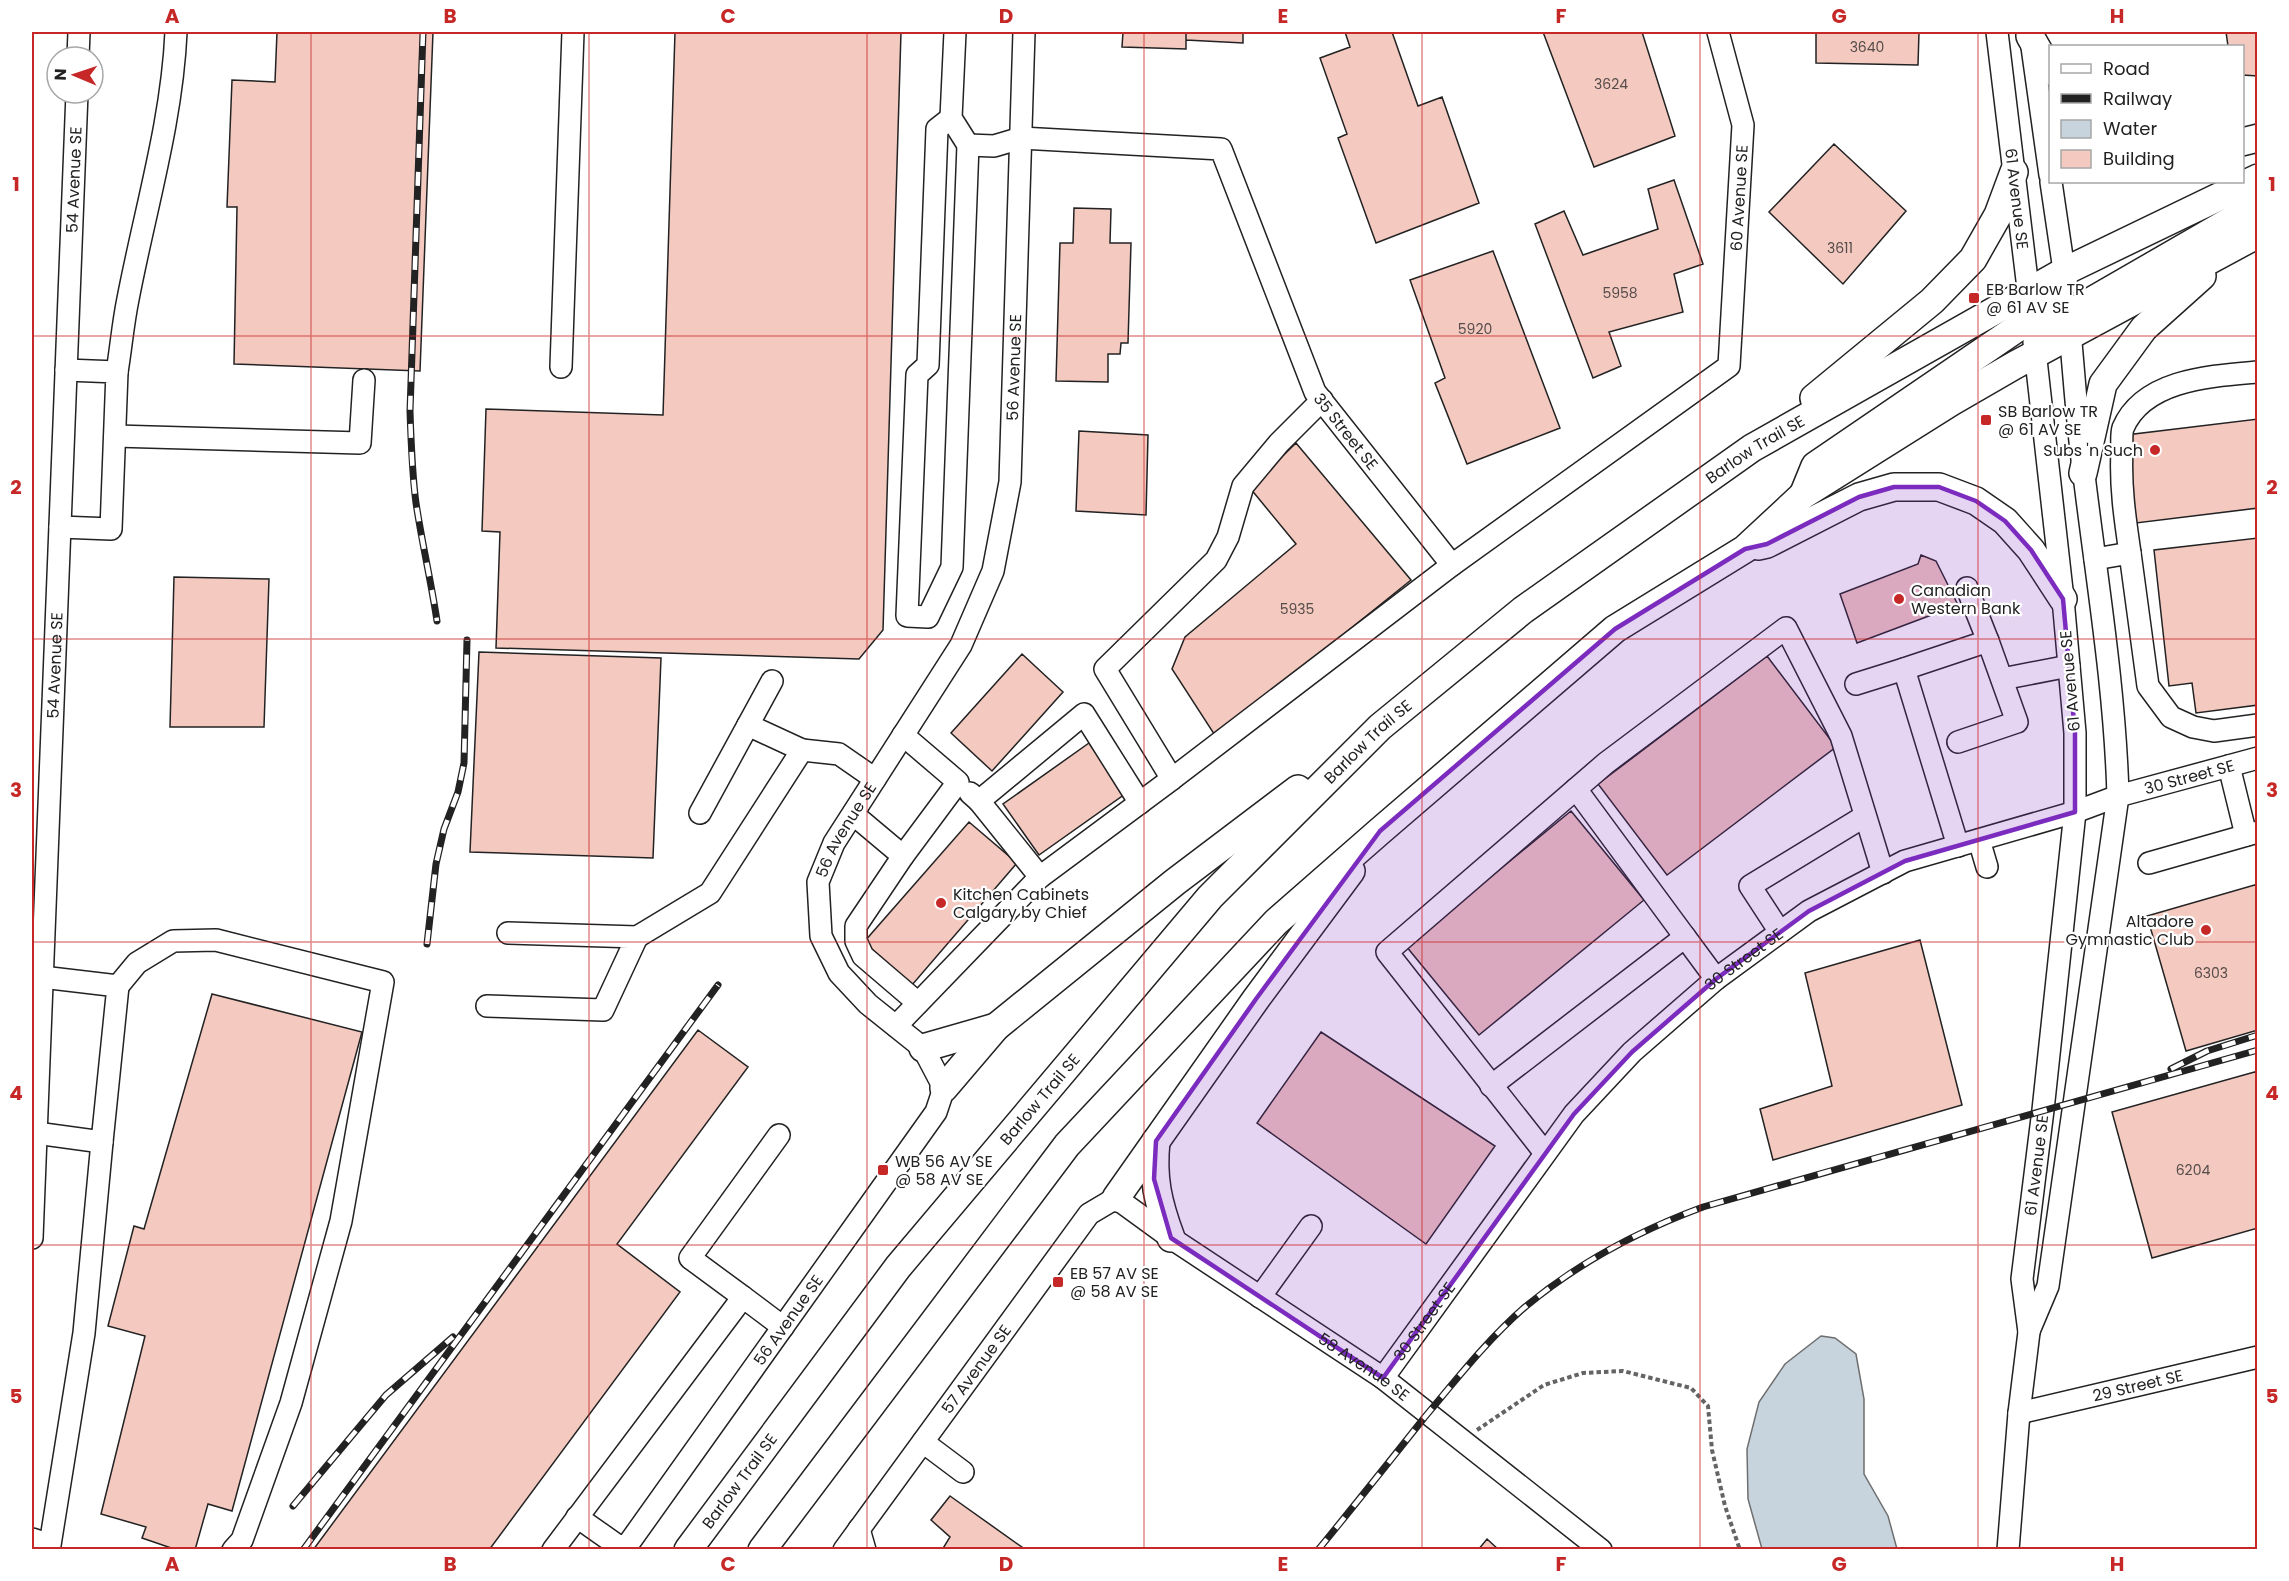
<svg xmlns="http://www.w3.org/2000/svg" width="2289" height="1581" font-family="Poppins,sans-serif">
  <rect width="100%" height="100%" fill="#fff"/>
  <path fill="#c7d3dd" stroke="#6f6f6f" stroke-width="1.5" d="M1821 1336 1835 1338 1856 1354 1864 1399V1474L1888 1516 1897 1549H1762L1748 1499 1747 1449 1759 1402 1785 1364Z"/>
  <path fill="#f3c9c0" stroke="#222" stroke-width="1.5" d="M277 32H433L420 371 234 364 237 207H227L232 80 275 82Z
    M675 32H901L883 630 859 659 496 648 500 532 482 531 486 409 663 415Z
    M1123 32H1186V49L1122 47Z
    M1186 32H1243V43L1186 40Z
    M1345 32H1392L1418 106 1442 97 1479 203 1376 243 1338 138 1347 134 1320 58 1350 47Z
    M1543 32H1642L1675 136 1594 167Z
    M1816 32H1919L1918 65 1816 63Z
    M2226 32H2258V76L2242 75V46H2228Z
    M1834 144 1906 211 1843 284 1769 212Z
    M1674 180 1703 264 1674 274 1683 312 1609 332 1621 366 1593 378 1535 224 1564 211 1583 255 1658 229 1648 189Z
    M1074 208 1111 209 1110 243H1131L1128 343H1121L1120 354H1108V382L1056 381 1060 243H1073Z
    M1493 251 1560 428 1467 464 1435 383 1445 378 1410 280Z
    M2258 419V508L2136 523 2126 435Z
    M1079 431 1148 435 1146 515 1076 511Z
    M1296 443 1411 580 1216 737 1172 669 1185 637 1296 544 1250 488Z
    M2258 538V705L2196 713 2192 683 2169 686 2154 550Z
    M1921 555 1936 561 1958 605 1857 643 1840 594 1918 564Z
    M174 577 269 579 264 727H170Z
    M479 652 661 658 653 858 470 852Z
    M1022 654 1063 692 992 771 951 733Z
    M1767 656 1836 747 1667 875 1598 784Z
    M1089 743 1125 794 1039 855 1003 804Z
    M1571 811 1644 900 1479 1035 1406 946Z
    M969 822 1017 863 912 985 864 942Z
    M2258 884V1030L2186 1051 2147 916Z
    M1920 940 1962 1105 1773 1160 1760 1109 1832 1086 1805 973Z
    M212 994 362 1032 232 1511 208 1504 195 1550H177L142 1538 146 1527 101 1514 145 1336 108 1326 134 1226 144 1229Z
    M698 1030 748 1067 617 1244 680 1292 489 1550H313Z
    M1321 1032 1495 1146 1426 1244 1257 1123Z
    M2258 1071V1228L2152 1258 2112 1112Z
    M950 1496 1026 1550H942L950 1537 931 1520Z
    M1487 1539 1499 1550H1478Z"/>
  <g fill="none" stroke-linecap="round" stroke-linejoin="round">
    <defs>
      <g id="minor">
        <path d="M955 32 951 118 968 145"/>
        <path id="s1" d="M1997 32 2030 305"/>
        <path d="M2032 47 2050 175"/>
        <path d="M78 57 79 32"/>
        <path id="s2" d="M951 118 937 129 928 365 917 375 907 616 928 617 952 567 968 145 994 146 1021 138 1221 149 1315 392 1452 565 1729 366 1743 125 1718 32"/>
        <path d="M2051 182 2066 284"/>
        <path d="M561 367 573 32"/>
        <path d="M117 372C121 348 123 323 128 299 145 210 172 122 176 32"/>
        <path d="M1322 400 1279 443 1243 486 1228 537 1216 560 1105 669 1172 779 1452 565"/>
        <path d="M115 436 360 443 364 380"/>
        <path d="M60 527 111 529 117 372 66 370"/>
        <path d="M2130 553C2125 519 2120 485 2122 451 2122 444 2121 434 2123 428 2144 379 2212 376 2258 372"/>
        <path d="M2095 559 2130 553 2148 686 2171 717 2193 727 2214 731 2258 725"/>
        <path d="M1967 588 1988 641"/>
        <path d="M1904 669 1988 641 2017 722 1958 742"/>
        <path d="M2002 679 2069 666"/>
        <path d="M1856 684 1904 669 1958 846"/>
        <path d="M802 750 839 754 875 779"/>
        <path d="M2229 766 2246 835"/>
        <path d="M1576 789 1685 937"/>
        <path d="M970 793 979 801 1040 877"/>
        <path d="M979 801 1084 714 1140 803"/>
        <path d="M700 813 748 725"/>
        <path d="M853 814 903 856 856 926V941L863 956 918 1003"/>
        <path d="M1979 840 1987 867"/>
        <path d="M903 856 958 782 903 735"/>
        <path d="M2149 863 2258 832"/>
        <path d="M1780 932 1750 886 1865 816"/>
        <path d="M637 937 710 893 802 750 748 725 772 681"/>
        <path d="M118 986 137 963 173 941 216 940 383 982 341 1221 291 1403 242 1540 233 1550"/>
        <path d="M487 1006 603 1010 637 937 508 933"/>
        <path d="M896 1026 1040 877 1172 779"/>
        <path d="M1491 1086 1685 937 1716 979"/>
        <path d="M36 1133 102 1142 118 986 42 977"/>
        <path d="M1545 1153 1387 952 1606 763 1786 628 1841 736 1883 873"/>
        <path id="s3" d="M32 1238 77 93"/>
        <path d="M743 1297 783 1327"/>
        <path d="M1260 1297 1311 1226"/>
        <path d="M2029 1331 2048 1286 2118 796C2115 688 2097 582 2084 475 2077 424 2074 372 2069 321"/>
        <path id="s4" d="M1383 1378 1574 1114 1632 1052 1716 979 1809 911 1905 861 2075 812 2118 796 2258 758"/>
        <path id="s5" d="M2019 1413 2258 1357"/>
        <path d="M923 1442 963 1472"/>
        <path id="s6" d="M577 1517 624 1550 936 1112 944 1088 923 1048 868 1004 839 973 821 936 818 882 834 843 961 645 993 571 1010 482 1024 32"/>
        <path d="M859 1529 865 1550"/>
        <path d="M32 1539 50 1545 84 1333 102 1142"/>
        <path d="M553 1550 743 1297 690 1258 779 1135"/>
        <path id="s7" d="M844 1550 1089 1214 1116 1198 1171 1238 1383 1378 1601 1550"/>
        <path id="s8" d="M2008 1550 2019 1413 2029 1332 2022 1279 2043 1110 2075 812V733L2063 599 2034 342"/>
      </g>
      <g id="major">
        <path d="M2030 36 2050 71"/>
        <path d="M2242 142 2258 138"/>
        <path d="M2039 341 2043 329 2258 205"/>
        <path d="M1814 398 1932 301 1973 259 1998 215 2014 172"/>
        <path d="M2083 473 2103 384 2144 328 2202 276"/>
        <path d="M1804 493 1815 466 2032 318C2053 301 2060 299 2065 271"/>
        <path d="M1758 546 1767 544 1859 497 1894 487H1939L1976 501 2005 521 2031 550 2063 599"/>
        <path d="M923 1048 996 1027"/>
        <path d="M944 1088 996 1027 1175 882 1298 789"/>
        <path d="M1156 1141C1152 1178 1158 1203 1171 1238"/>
        <path d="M1116 1198 1256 999 1351 871"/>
        <path id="s9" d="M688 1550 898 1267 1210 897 1380 727 1523 610 1752 448 2065 271 2258 178"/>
        <path d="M762 1550 1067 1145 1276 922 1380 831 1615 629 1745 549 1803 495 1951 402 2015 365 2258 234"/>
      </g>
    </defs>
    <use href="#minor" stroke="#222" stroke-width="24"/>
    <use href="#major" stroke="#222" stroke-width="30"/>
    <path stroke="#646464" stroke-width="4" stroke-dasharray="4.5 3" stroke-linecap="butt" d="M1477 1430 1544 1385 1583 1373 1623 1371 1691 1388 1708 1406 1712 1450 1725 1506 1740 1550"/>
    <use href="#minor" stroke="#fff" stroke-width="21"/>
    <use href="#major" stroke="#fff" stroke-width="27"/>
    <defs>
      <path id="rail" d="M423 32 410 411C411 442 412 473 416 503 422 543 431 581 437 621
        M427 944 436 864 444 829 458 792 464 763 467 640
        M2171 1069 2207 1051 2258 1035
        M293 1506 386 1395 453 1337
        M303 1550 718 985
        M1318 1550C1354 1506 1389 1462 1424 1418 1456 1380 1487 1340 1525 1307 1578 1263 1638 1231 1703 1207L2258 1050"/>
    </defs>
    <use href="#rail" stroke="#222" stroke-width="7"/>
    <use href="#rail" stroke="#fff" stroke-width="4.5" stroke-dasharray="14" stroke-linecap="butt"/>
  </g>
  <path fill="#7b2cbf" fill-opacity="0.2" stroke="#7b2cbf" stroke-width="4.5" stroke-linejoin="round" d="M1894 487H1939L1976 501 2005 521 2031 550 2063 599 2075 733V812L1905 861 1809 911 1716 979 1632 1052 1574 1114 1383 1378 1171 1238 1154 1179 1156 1141 1256 999 1380 831 1615 629 1745 549 1767 544 1859 497Z"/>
  <path fill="none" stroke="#c62828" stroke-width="1.5" stroke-opacity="0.55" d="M311 32V1550M589 32V1550M867 32V1550M1144 32V1550M1422 32V1550M1700 32V1550M1978 32V1550M32 336H2258M32 639H2258M32 942H2258M32 1245H2258"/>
  <g fill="#c62828" stroke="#fff" stroke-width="2">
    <rect x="1968" y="292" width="12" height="12" rx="3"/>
    <rect x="1980" y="414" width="12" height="12" rx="3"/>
    <circle cx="2155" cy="450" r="6"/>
    <circle cx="1899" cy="599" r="6"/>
    <circle cx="941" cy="903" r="6"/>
    <circle cx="2206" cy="930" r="6"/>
    <rect x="877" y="1164" width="12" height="12" rx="3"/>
    <rect x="1052" y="1276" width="12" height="12" rx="3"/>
  </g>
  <g text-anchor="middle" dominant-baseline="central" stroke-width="4.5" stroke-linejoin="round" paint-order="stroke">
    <g font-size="14" fill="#564c4a">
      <text x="1867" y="47">3640</text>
      <text x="1611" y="84">3624</text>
      <text x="1840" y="248">3611</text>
      <text x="1620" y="293">5958</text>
      <text x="1475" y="329">5920</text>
      <text x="1297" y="609">5935</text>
      <text x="2211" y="973">6303</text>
      <text x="2193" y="1170">6204</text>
    </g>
    <g font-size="16" fill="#222" stroke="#fff">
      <text stroke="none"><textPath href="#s3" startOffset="1059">54 Avenue SE</textPath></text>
      <text stroke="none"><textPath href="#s2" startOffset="2254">60 Avenue SE</textPath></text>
      <text stroke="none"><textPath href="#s1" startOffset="168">61 Avenue SE</textPath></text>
      <text stroke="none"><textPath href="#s6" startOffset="1437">56 Avenue SE</textPath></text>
      <text stroke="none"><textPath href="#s2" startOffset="1574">35 Street SE</textPath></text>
      <text stroke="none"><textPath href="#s9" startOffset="1544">Barlow Trail SE</textPath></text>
      <text stroke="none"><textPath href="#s3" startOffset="573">54 Avenue SE</textPath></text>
      <text transform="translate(2070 681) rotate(-95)">61 Avenue SE</text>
      <text stroke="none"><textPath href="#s9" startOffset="1058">Barlow Trail SE</textPath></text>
      <text stroke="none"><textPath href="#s4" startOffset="1042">30 Street SE</textPath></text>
      <text stroke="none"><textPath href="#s6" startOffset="933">56 Avenue SE</textPath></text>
      <text stroke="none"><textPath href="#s4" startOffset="556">30 Street SE</textPath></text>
      <text stroke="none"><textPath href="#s9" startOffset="572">Barlow Trail SE</textPath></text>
      <text stroke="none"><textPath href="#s8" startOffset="387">61 Avenue SE</textPath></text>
      <text stroke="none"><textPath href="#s6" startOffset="340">56 Avenue SE</textPath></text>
      <text stroke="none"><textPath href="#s4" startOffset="70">30 Street SE</textPath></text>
      <text stroke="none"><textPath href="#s7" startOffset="747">58 Avenue SE</textPath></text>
      <text stroke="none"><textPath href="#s7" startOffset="224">57 Avenue SE</textPath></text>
      <text stroke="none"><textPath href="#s5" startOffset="122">29 Street SE</textPath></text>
      <text stroke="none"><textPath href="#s9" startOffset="86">Barlow Trail SE</textPath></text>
    </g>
    <g font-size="16" fill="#222" stroke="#fff" text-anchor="start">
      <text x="1986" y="289">EB Barlow TR<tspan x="1986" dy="18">@ 61 AV SE</tspan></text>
      <text x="1998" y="411">SB Barlow TR<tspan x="1998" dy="18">@ 61 AV SE</tspan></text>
      <text x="2143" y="450" text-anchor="end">Subs 'n Such</text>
      <text x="1911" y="590">Canadian<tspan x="1911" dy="18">Western Bank</tspan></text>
      <text x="953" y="894">Kitchen Cabinets<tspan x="953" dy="18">Calgary by Chief</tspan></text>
      <text x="2194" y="921" text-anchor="end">Altadore<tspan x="2194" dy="18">Gymnastic Club</tspan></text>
      <text x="895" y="1161">WB 56 AV SE<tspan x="895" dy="18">@ 58 AV SE</tspan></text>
      <text x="1070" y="1273">EB 57 AV SE<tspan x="1070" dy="18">@ 58 AV SE</tspan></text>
    </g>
  </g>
  <rect width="2289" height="1581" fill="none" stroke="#ffffff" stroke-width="66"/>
  <rect x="2049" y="45" width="195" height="138" fill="#ffffff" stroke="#a7a7a7" stroke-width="1.5"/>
  <rect x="2061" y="64" width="30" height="9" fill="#ffffff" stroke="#a7a7a7" stroke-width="1.5"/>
  <text x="2103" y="75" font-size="18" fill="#222222">Road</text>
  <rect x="2061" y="94" width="30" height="9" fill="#222222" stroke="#a7a7a7" stroke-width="1.5"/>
  <text x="2103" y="105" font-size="18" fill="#222222">Railway</text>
  <rect x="2061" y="120" width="30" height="18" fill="#c7d3dd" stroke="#a7a7a7" stroke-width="1.5"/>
  <text x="2103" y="135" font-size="18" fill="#222222">Water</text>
  <rect x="2061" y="150" width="30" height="18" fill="#f3c9c0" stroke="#a7a7a7" stroke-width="1.5"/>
  <text x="2103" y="165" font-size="18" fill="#222222">Building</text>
  <g transform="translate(75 75) rotate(272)"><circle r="28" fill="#ffffff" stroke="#a7a7a7" stroke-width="1.5"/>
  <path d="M0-4.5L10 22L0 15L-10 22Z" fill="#c62828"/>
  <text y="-9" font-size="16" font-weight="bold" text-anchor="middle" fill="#222222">N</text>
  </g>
  <rect x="33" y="33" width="2223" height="1515" fill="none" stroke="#c62828" stroke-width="2"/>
  <g font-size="20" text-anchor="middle" font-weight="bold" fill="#c62828">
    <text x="172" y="23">A</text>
    <text x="450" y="23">B</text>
    <text x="728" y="23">C</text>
    <text x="1006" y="23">D</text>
    <text x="1283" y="23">E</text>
    <text x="1561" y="23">F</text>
    <text x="1839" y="23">G</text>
    <text x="2117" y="23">H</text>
    <text x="16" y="191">1</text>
    <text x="2272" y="191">1</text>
    <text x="16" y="494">2</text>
    <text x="2272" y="494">2</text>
    <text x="16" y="797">3</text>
    <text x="2272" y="797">3</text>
    <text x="16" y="1100">4</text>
    <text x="2272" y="1100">4</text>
    <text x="16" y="1403">5</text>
    <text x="2272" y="1403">5</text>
    <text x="172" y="1571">A</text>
    <text x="450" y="1571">B</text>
    <text x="728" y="1571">C</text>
    <text x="1006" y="1571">D</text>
    <text x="1283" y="1571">E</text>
    <text x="1561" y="1571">F</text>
    <text x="1839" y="1571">G</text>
    <text x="2117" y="1571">H</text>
  </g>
</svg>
